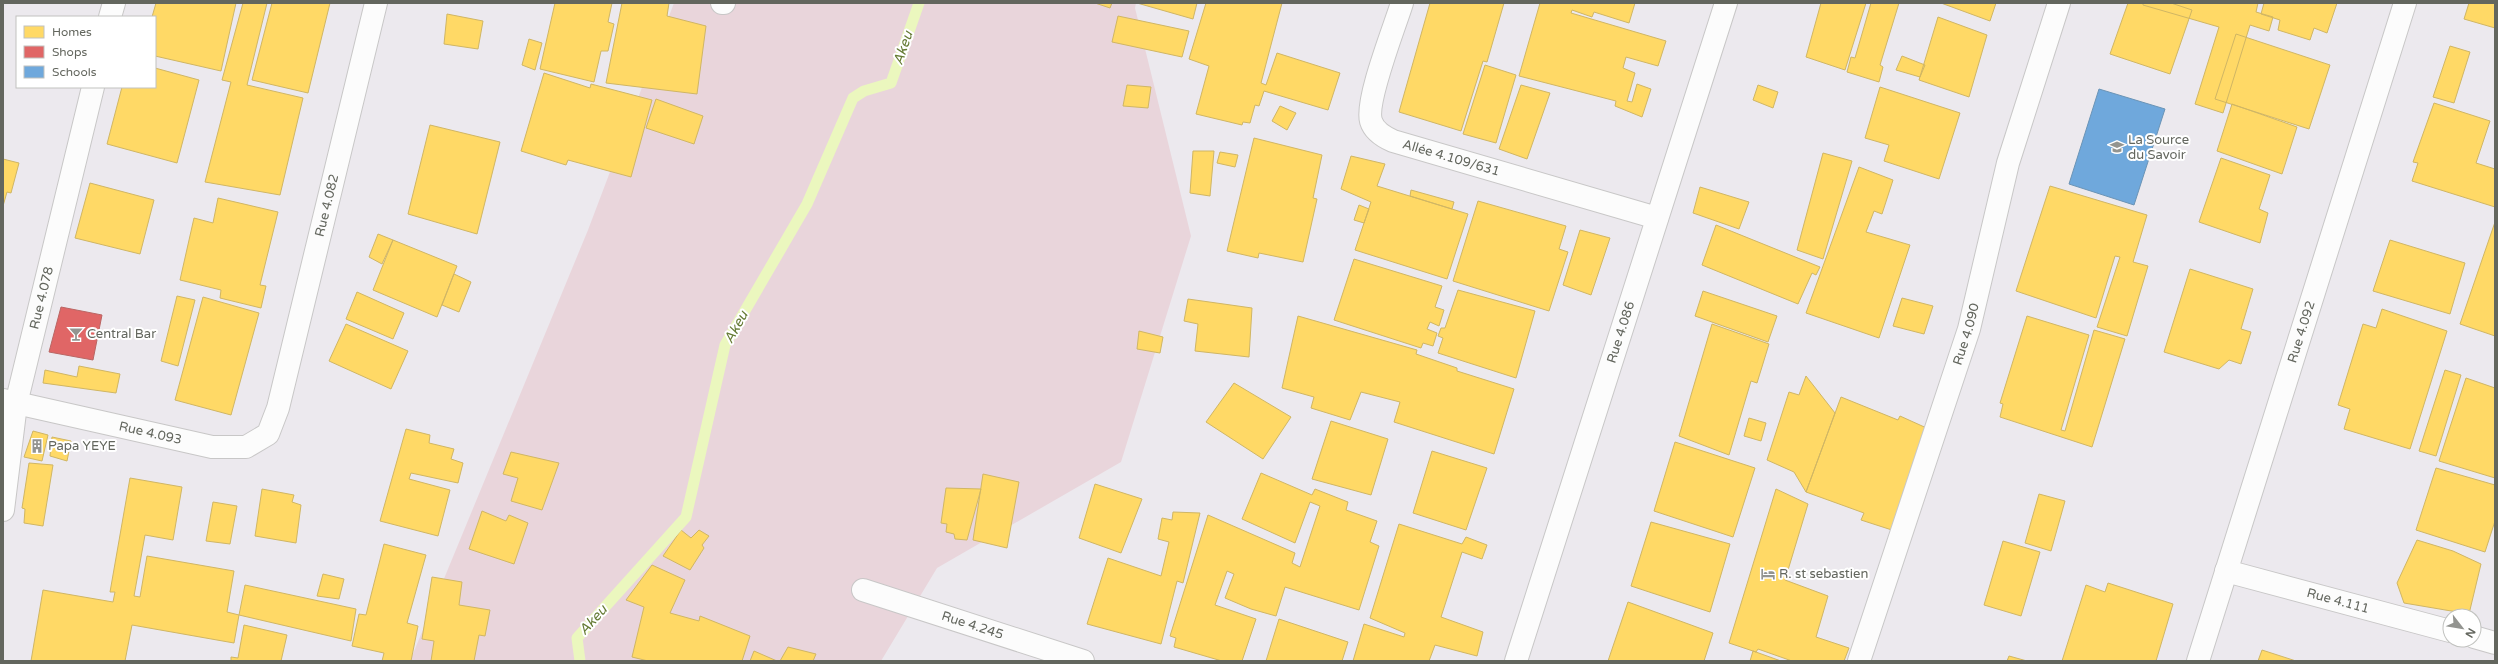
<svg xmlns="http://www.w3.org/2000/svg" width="2498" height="664" font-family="'Varela Round',sans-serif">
  <rect width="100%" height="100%" fill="#ece9ee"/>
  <path fill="#e9d5db" d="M674 3H1136L1135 8 1191 236 1121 462 937 568 881 661H410L588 230Z"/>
  <path fill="#ffd966" stroke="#d0b664" d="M156 3H236L221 71 155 56V17H152Z
    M243 3H267L247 85 303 98 280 195 205 182 231 82 222 80Z
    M272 3H330L308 93 252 80Z
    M555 3H612L608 22 614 24 608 51H601L594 82 540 69Z
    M622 3H669L667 16 706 26 697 94 606 83Z
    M1095 3H1112L1110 8Z
    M1137 3H1197L1193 19Z
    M1206 3H1282L1261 83 1266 85 1277 53 1340 73 1328 110 1264 91 1259 106 1255 105 1250 123 1243 122 1242 125 1196 114 1209 66 1189 59Z
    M1430 3H1504L1487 62 1483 61 1461 131 1399 112Z
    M1540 3H1635L1629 23 1594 12 1592 17 1572 10 1571 13 1666 41 1658 66 1626 57 1623 68 1635 73 1627 101 1632 102 1637 84 1651 89 1642 117 1615 106 1616 101 1519 76Z
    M1821 3H1866L1845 70 1806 57Z
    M1871 3H1899L1880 65 1883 67 1879 82 1847 72 1851 57 1855 58Z
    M1941 3H1996L1990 21Z
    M2128 3H2171L2192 10 2170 74 2110 54Z
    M2143 3H2258L2256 12 2273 17 2269 31 2250 25 2223 113 2195 104 2219 27 2143 5Z
    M2264 3H2337L2327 33 2314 28 2310 40 2278 30 2280 20 2261 14Z
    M2469 3H2495V28L2464 19Z
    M447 14 483 21 478 49 444 44Z
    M1118 16 1189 31 1182 57 1112 42Z
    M1938 17 1987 35 1969 97 1919 80Z
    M2236 34 2330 65 2309 129 2215 99Z
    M529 39 542 43 535 70 522 65Z
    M2450 46 2470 52 2454 103 2433 97Z
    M1902 56 1925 65 1920 77 1896 70Z
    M1485 65 1516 75 1496 143 1463 134Z
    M155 68 199 80 177 163 107 144 122 87H155Z
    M544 73 590 88 591 84 652 100 631 177 568 160 566 165 521 151Z
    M1127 85 1151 87 1148 108 1123 106Z
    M1521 85 1550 93 1527 159 1499 149Z
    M1758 85 1778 92 1773 108 1753 100Z
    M1880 87 1960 113 1939 179 1884 161 1889 145 1865 138Z
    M656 99 703 116 694 144 646 128Z
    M2434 103 2490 121 2476 163 2495 169V207L2412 181 2418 163 2413 162Z
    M2232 104 2297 127 2282 174 2217 151Z
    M1280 106 1296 113 1287 130 1272 121Z
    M430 125 500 142 477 234 408 214Z
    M1254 138 1322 155 1313 198 1317 199 1303 262 1259 253 1258 258 1227 251Z
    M1193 151H1214L1210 196 1190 193Z
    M1220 152 1238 155 1235 167 1217 163Z
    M1823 153 1852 161 1823 259 1797 250Z
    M1351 156 1385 164 1377 186 1468 214 1447 279 1355 250 1371 202 1341 189Z
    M2221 158 2270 175 2259 209 2268 213 2260 243 2199 222Z
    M3 159 19 163 11 193 7 192 3 206Z
    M1859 167 1893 180 1882 214 1874 211 1866 232 1910 245 1879 338 1806 313Z
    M90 183 154 200 140 254 75 238Z
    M2050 186 2147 215 2133 262 2148 266 2127 336 2097 327 2120 257 2115 256 2096 318 2016 291Z
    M1700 187 1749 202 1739 229 1693 213Z
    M1411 190 1454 202 1452 209 1410 196Z
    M218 198 278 212 260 285 266 286 261 308 220 298 221 290 180 280 194 218 213 223Z
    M1478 201 1566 226 1559 249 1568 252 1549 311 1453 281Z
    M1359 205 1369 209 1364 223 1354 220Z
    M2495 222V336L2460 324Z
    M1716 225 1820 267 1816 275 1812 273 1798 304 1702 265Z
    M1580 230 1610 238 1591 295 1563 285Z
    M378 234 393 240 382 264 369 257Z
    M393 240 457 266 437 317 373 290Z
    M2390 240 2465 263 2450 314 2373 291Z
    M1354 259 1442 286 1435 307 1444 310 1439 326 1430 322 1427 329 1437 333 1433 346 1423 343 1421 348 1334 320Z
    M2190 269 2253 289 2241 329 2251 332 2241 364 2229 360 2219 369 2164 352Z
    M454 274 471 282 459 312 442 305Z
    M1458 290 1535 311 1516 378 1438 353 1443 338 1438 336 1441 328H1445Z
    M1703 291 1777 316 1768 342 1695 316Z
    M357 292 404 313 393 339 346 319Z
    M177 296 195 300 178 366 161 361Z
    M203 297 259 313 231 415 175 400Z
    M1902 298 1933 306 1924 334 1893 326Z
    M1188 299 1252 308 1249 357 1195 351 1198 324 1184 321Z
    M2382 309 2447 331 2410 449 2344 429 2350 409 2338 405 2363 324 2376 328Z
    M1298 316 1417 350 1416 354 1457 368V371L1514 389 1494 454 1394 422 1400 402 1361 392 1350 420 1311 408 1314 397 1282 388Z
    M2027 316 2089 335 2061 430 2065 431 2094 330 2125 339 2092 447 2000 417 2003 404 2000 403Z
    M346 324 408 351 391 389 329 361Z
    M1712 324 1769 344 1757 383 1751 381 1729 455 1679 436Z
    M1139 331 1163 337 1160 353 1137 349Z
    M79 366 120 374 116 393 43 383 45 370 77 377Z
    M2445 370 2461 375 2436 456 2419 451Z
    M1806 376 1835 413 1806 492 1794 472 1767 460 1789 392 1799 395Z
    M2466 378 2495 388V478L2439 461Z
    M1234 383 1291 417 1263 459 1206 422Z
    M1841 397 1898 420 1900 416 1931 430 1895 531 1861 520 1864 513 1806 492Z
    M1749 418 1766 423 1761 441 1744 436Z
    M1331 421 1388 439 1371 495 1312 479Z
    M406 429 430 435 429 443 454 449 451 459 463 463 458 483 411 473 409 479 450 490 438 536 380 521Z
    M33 431 48 435 42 461 24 457Z
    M52 437 71 441 67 461 50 456Z
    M1675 442 1755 468 1733 537 1654 511Z
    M1432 451 1487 468 1466 530 1413 513Z
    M511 452 559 463 542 510 511 501 518 478 503 474Z
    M29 463 53 465 43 526 24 523 25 509 22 508Z
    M2436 468 2495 485V521L2485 552 2416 530Z
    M1261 473 1312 495 1315 489 1348 502 1346 510 1377 521 1370 542 1379 546 1359 610 1285 587 1276 616 1251 609 1225 598 1234 574 1227 571 1215 605 1256 619 1242 661H1222L1174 647 1176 638 1170 636 1208 515 1295 553 1292 563 1300 567 1320 506 1310 502 1295 543 1242 519Z
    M983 474 1019 482 1007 548 973 540Z
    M130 478 182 487 173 540 145 535 134 596 140 597 147 556 234 571 227 612 239 615 234 643 132 625 125 661H31L43 590 113 602 115 592H110Z
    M1095 484 1142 499 1121 553 1079 538Z
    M946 488 981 489 967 540 955 539 954 534 946 532 947 524 941 523Z
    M262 489 294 495 292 502 301 505 296 543 255 536Z
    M1776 489 1808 504 1785 580 1828 596 1816 637 1849 648 1844 661H1792L1758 649 1756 652 1729 643Z
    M2039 494 2065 501 2051 551 2025 543Z
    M213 502 237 506 230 544 206 541Z
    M482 511 506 521 509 515 528 523 514 564 469 549Z
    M1173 512 1200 513 1183 583 1177 581 1161 644 1087 624 1108 558 1161 576 1169 542 1158 539 1162 518 1172 520Z
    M1651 522 1730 544 1710 612 1631 586Z
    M1399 524 1462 544 1466 537 1487 545 1482 559 1462 552 1441 617 1483 632 1477 656 1435 645 1429 661H1353L1364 624 1404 637 1405 633 1370 618Z
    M681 530 691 538 699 530 709 536 702 545 704 548 690 570 663 556Z
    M2417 540 2453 551 2481 564 2469 614 2404 603 2397 583Z
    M2003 541 2040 552 2021 616 1984 605Z
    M384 544 426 555 407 623 418 626 411 661H382L384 653 352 646 359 614 366 615Z
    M652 565 685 580 670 613 699 621 700 616 750 636 742 661H648L632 657 644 607 626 600Z
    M323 574 344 579 339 599 317 596Z
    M432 577 462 582 459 605 490 610 485 636 479 635 474 661H431L434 641 422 639Z
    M2108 583 2173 604 2156 661H2062L2086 585 2105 592Z
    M245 585 356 609 351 641 239 615Z
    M1628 602 1713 633 1704 661H1608Z
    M1279 619 1348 642 1342 661H1266Z
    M244 625 287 635 281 661H231V657L238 658Z
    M788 647 816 654 813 661H780Z
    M2262 650 2296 661H2258Z
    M754 651 777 661H750Z
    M1753 651 1781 661H1750Z
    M2009 656 2027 661H2007Z"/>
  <path fill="#e06666" stroke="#ba6664" d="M61 307 102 315 93 360 49 352Z"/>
  <path fill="#6fa8dc" stroke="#6b94b6" d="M2099 89 2165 109 2134 205 2069 184Z"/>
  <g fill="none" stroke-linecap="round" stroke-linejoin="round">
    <path stroke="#ebf7be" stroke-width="11" d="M580 661 577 638 686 517 725 345 807 204 853 98 864 91 891 83 919 3"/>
    <defs>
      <g id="minor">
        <path d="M722 3H724"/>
        <path id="s1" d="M1402 3C1395 26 1365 101 1371 121 1374 131 1384 137 1393 141L1657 218"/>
        <path d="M110 17 114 3"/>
        <path id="s2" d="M3 400 212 447H246L268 434 278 408 376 3"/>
        <path id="s3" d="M3 510 16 404 93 87"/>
        <path id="s4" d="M2226 571 2450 631"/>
        <path id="s5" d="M863 590 1083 661"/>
        <path d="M2474 637 2495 643"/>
        <path id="s6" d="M1516 661 1726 3"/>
        <path id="s7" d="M1859 661 1969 329 2008 163 2059 3"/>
        <path id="s8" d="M2198 661 2405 3"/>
      </g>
    </defs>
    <use href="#minor" stroke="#c8c7c7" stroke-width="24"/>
    <use href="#minor" stroke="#fcfcfc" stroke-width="22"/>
  </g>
  <defs>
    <symbol id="school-bare" viewBox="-9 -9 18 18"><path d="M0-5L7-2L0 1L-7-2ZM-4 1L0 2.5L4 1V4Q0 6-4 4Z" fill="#939490" stroke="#fff" stroke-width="2.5" paint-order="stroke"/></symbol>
    <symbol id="bar-bare" viewBox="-9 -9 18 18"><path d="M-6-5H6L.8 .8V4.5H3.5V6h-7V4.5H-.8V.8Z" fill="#939490" stroke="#fff" stroke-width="2.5" paint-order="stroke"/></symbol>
    <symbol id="building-bare" viewBox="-9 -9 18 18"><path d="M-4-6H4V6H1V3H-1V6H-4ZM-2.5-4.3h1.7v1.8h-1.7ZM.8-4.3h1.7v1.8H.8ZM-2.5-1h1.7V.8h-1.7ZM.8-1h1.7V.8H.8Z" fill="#939490" stroke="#fff" stroke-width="2.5" paint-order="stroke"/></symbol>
    <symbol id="hotel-bare" viewBox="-9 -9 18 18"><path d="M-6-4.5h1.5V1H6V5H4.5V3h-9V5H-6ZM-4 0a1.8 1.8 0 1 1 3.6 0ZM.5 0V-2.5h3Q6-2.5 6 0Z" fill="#939490" stroke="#fff" stroke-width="2.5" paint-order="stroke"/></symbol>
  </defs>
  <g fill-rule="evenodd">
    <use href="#school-bare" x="2107" y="137" width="20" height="20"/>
    <use href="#bar-bare" x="66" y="324" width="20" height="20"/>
    <use href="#building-bare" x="27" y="436" width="20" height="20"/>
    <use href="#hotel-bare" x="1758" y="564" width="20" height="20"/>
  </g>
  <g text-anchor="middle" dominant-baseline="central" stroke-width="4" stroke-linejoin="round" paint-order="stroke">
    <g font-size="13" fill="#63665e" stroke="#fff" text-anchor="start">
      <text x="2128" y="140">La Source<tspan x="2128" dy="15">du Savoir</tspan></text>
      <text x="87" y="334">Central Bar</text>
      <text x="48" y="446">Papa YEYE</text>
      <text x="1779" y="574">R. st sebastien</text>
    </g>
    <g font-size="13" fill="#63665e" stroke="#fff">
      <text stroke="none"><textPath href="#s1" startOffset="214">Allée 4.109/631</textPath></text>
      <text stroke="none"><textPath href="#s2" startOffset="510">Rue 4.082</textPath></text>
      <text stroke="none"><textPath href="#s3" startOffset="216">Rue 4.078</textPath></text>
      <text stroke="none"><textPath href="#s6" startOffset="345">Rue 4.086</textPath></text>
      <text stroke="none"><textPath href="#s8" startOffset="345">Rue 4.092</textPath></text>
      <text stroke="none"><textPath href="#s7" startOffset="344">Rue 4.090</textPath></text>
      <text stroke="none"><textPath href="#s2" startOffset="151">Rue 4.093</textPath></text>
      <text stroke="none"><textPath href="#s4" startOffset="116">Rue 4.111</textPath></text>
      <text stroke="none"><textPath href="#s5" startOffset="115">Rue 4.245</textPath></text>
    </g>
    <g font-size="14" font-style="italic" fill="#657b34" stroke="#fff">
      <text transform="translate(903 48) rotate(-71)">Akeu</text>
      <text transform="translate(736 327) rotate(-61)">Akeu</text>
      <text transform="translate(593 620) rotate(-48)">Akeu</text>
    </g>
  </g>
  <rect width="2498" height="664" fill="none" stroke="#63665e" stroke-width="8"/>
  <rect x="16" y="16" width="140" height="72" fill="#ffffff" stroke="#c1c2bf"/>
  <rect x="24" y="26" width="20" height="12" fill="#ffd966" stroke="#c1c2bf"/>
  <text x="52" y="36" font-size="12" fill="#63665e">Homes</text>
  <rect x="24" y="46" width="20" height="12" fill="#e06666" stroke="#c1c2bf"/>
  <text x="52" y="56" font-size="12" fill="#63665e">Shops</text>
  <rect x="24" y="66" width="20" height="12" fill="#6fa8dc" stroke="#c1c2bf"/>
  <text x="52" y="76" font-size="12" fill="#63665e">Schools</text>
  <g transform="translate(2462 628) rotate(121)"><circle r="19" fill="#ffffff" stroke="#c1c2bf"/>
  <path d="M0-3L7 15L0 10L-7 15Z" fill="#939490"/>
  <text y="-6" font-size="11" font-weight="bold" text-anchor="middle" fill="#63665e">N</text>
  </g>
</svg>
